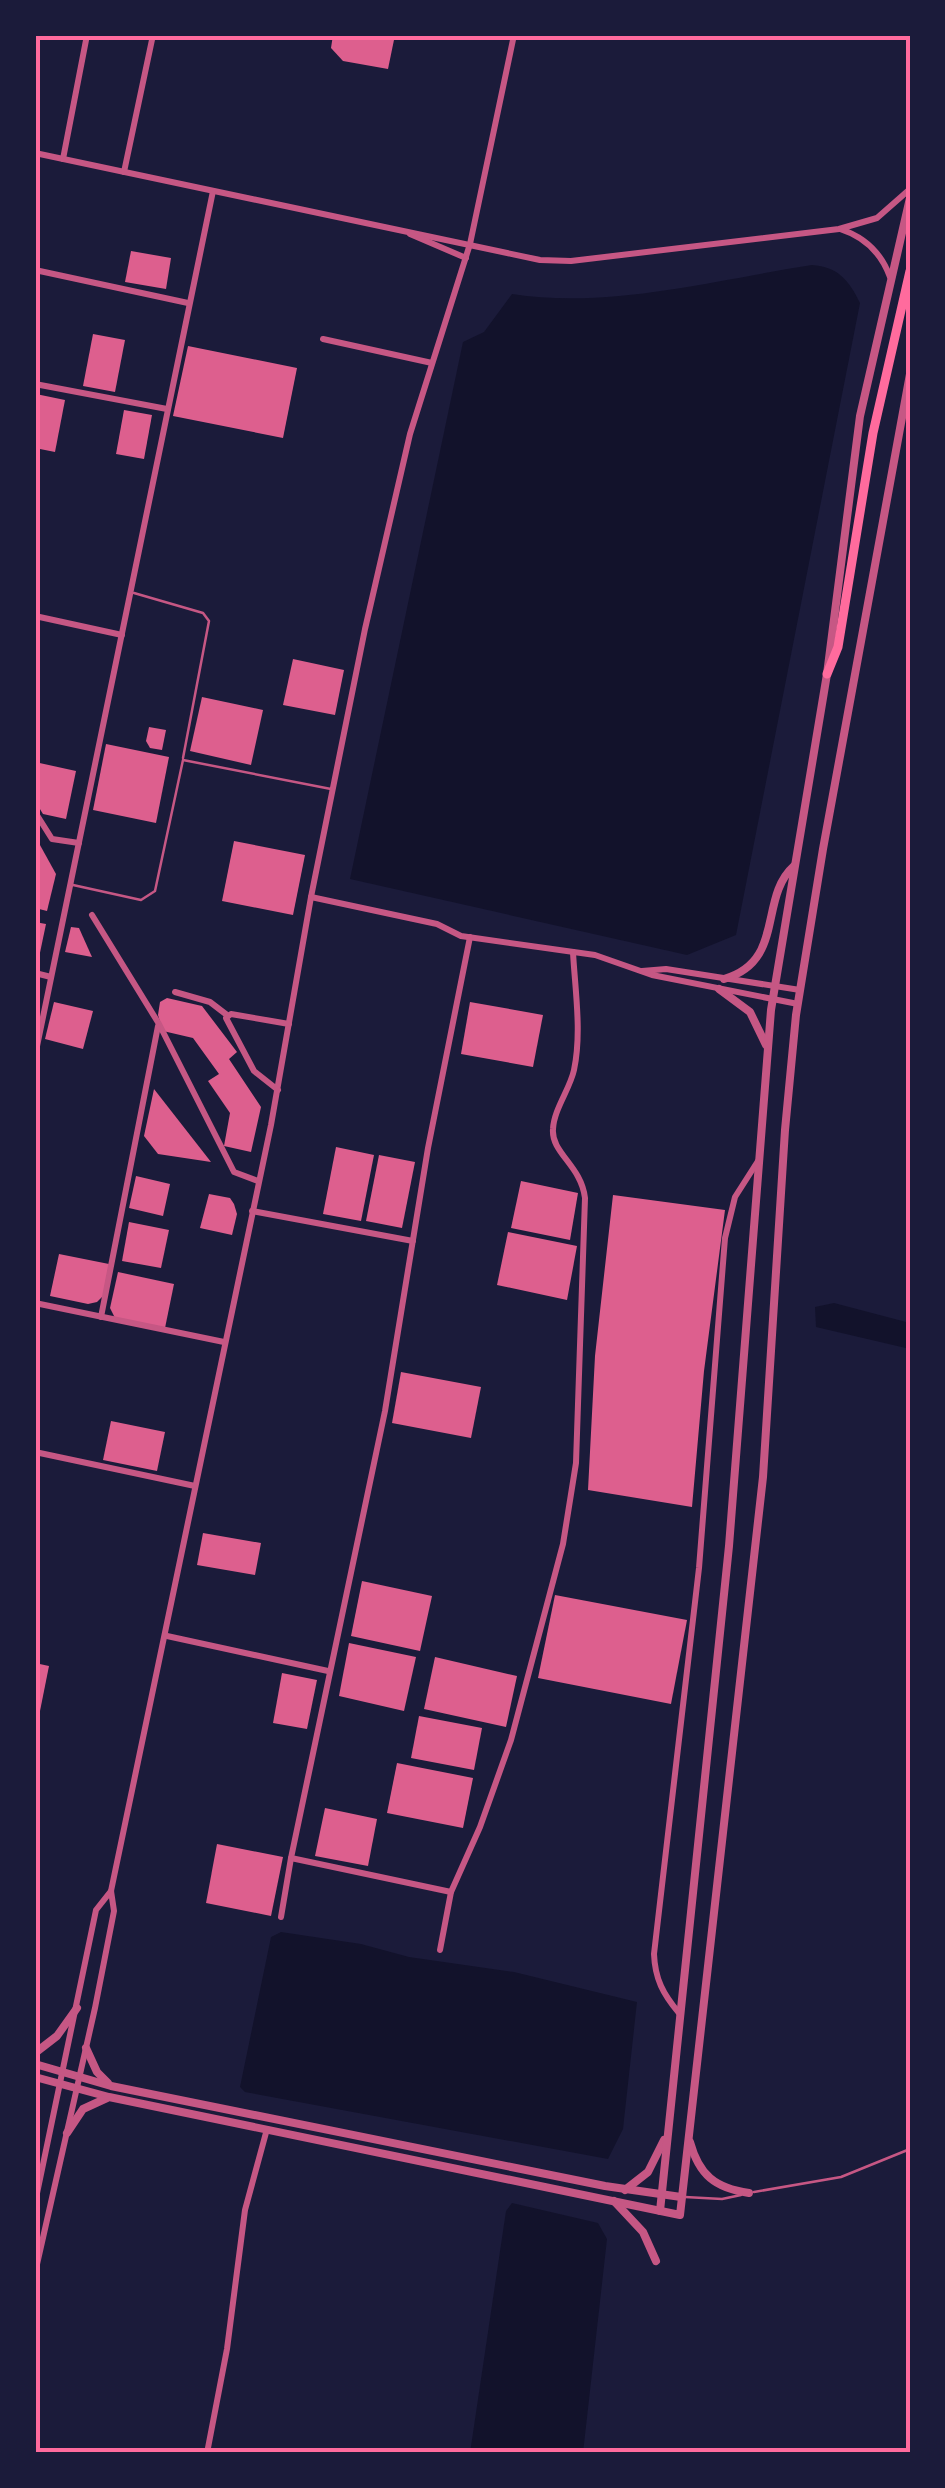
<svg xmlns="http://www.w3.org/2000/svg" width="945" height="2488" viewBox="0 0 945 2488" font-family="Manrope,sans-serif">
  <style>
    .water { fill: #12122b }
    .building { fill: #dd5f8e }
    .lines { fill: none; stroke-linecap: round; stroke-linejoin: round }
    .service { stroke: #c65784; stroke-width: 2.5 }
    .minor { stroke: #c65784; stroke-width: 6 }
    .tertiary { stroke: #c65784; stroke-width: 8 }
    .primary { stroke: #ff6b9d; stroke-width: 9 }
    .neatline { fill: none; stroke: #ff6b9d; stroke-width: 4 }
  </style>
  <rect width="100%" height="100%" fill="#1b1b3a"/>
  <g class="water">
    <path d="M812,265C838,267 849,280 860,303L736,935L687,955L350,879L463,342L484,332L512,294C611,309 714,280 812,265Z"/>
    <path d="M834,1303L910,1323V1349L816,1327L815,1307Z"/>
    <path d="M281,1932L361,1944L409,1957L514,1972L637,2002L623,2129L608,2159L245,2092L240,2087L271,1937Z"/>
    <path d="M512,2203L598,2223L607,2239L583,2453H470L506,2211Z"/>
  </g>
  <g class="building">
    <path d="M333,35H395L388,69L343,61L331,48Z"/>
    <path d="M131,251L171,258L166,289L125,282Z"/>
    <path d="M93,334L125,340L115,392L83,386Z"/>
    <path d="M188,346L297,368L283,438L173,416Z"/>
    <path d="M36,394L65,400L55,452L35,448Z"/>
    <path d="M124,410L152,415L144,459L116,454Z"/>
    <path d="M293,659L344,670L335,715L283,705Z"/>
    <path d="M202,697L263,710L251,765L190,751Z"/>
    <path d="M149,727L166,730L162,750L150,748L146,741Z"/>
    <path d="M106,744L169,757L156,823L93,810Z"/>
    <path d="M35,762L76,771L66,819L43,814L35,801Z"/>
    <path d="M35,836L56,874L47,911L35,908Z"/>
    <path d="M234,841L305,855L293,915L222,901Z"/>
    <path d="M35,922L46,924L37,967H35Z"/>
    <path d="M71,927L79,928L92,957L65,952Z"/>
    <path d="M167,998L202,1006L237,1052L229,1059L261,1107L251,1152L224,1146L230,1113L208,1081L219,1074L193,1038L163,1031L158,1015L160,1002Z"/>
    <path d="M54,1002L93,1011L83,1049L45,1039Z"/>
    <path d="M470,1002L543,1015L533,1067L461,1054Z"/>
    <path d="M154,1089L211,1162L158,1154L144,1136Z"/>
    <path d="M336,1147L374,1155L361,1221L323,1214Z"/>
    <path d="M379,1155L415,1162L402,1228L366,1221Z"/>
    <path d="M136,1176L170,1184L163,1216L129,1208Z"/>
    <path d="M521,1181L578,1193L570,1240L511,1228Z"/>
    <path d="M209,1194L230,1198L234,1204L237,1214L232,1235L200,1228Z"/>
    <path d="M613,1195L725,1210L704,1371L692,1507L588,1490L595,1356Z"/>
    <path d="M129,1222L169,1230L161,1268L122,1261Z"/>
    <path d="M508,1232L577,1246L567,1300L497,1285Z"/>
    <path d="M59,1254L109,1264L103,1296L97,1302L88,1304L50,1296Z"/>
    <path d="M118,1272L174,1284L165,1328L115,1318L110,1308Z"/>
    <path d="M401,1372L481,1387L471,1438L392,1423Z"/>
    <path d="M111,1421L165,1432L157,1471L103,1460Z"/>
    <path d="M203,1533L261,1543L255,1575L197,1565Z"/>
    <path d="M362,1581L432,1596L420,1651L351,1636Z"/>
    <path d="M555,1595L687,1620L671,1704L538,1678Z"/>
    <path d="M349,1643L416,1657L404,1711L339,1696Z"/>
    <path d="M435,1657L517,1676L506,1727L424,1709Z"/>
    <path d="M35,1663L49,1666L37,1726H35Z"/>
    <path d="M282,1673L317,1680L307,1729L273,1723Z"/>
    <path d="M419,1716L482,1728L474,1770L411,1758Z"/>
    <path d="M397,1763L473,1778L463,1828L387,1813Z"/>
    <path d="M325,1808L377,1819L368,1866L315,1856Z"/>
    <path d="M217,1844L283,1857L271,1916L206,1903Z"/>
  </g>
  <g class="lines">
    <g class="service">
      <path d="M134,593L203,613L209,621L183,758"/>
      <path d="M73,885L141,900L155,891L183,760L331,789"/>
      <path d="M754,2192L841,2177L910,2149"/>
      <path d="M685,2197L722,2199L741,2195"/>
    </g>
    <g class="minor">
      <path d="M35,153L540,260L571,261L839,229L877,218L910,189"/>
      <path d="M63,159L87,35"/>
      <path d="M124,172L153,35"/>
      <path d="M840,229C865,237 881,252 890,277"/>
      <path d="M410,234L466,258"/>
      <path d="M35,270L188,303"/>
      <path d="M323,339L432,363"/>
      <path d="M35,384L167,409"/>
      <path d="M35,616L122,635"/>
      <path d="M35,812L52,839L79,843"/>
      <path d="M311,897L437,924L461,936L595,955L652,975L798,1004"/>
      <path d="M92,915L159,1024L234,1172L258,1181"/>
      <path d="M642,971L666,969L800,990"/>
      <path d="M35,973L51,977"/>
      <path d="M175,992L210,1002L227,1015"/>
      <path d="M35,1056L213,191"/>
      <path d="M278,1090L254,1071L226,1018L231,1014L289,1024"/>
      <path d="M252,1211L413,1241"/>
      <path d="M35,1303L224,1342"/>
      <path d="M101,1317L158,1026"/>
      <path d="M35,1452L195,1486"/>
      <path d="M167,1636L328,1671"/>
      <path d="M451,1892L291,1858L385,1411L428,1148L470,937"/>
      <path d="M281,1917L291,1858"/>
      <path d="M440,1950L451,1892L480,1827L511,1740L563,1544L576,1463L585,1198C581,1165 551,1153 553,1129C554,1109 570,1089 574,1070C582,1032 575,990 573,952"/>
      <path d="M679,2013C663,1994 655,1979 654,1954L699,1568L725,1238L735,1197L758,1161"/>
      <path d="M35,2203L96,1910L111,1891"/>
      <path d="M35,2273L95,2008L114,1911L111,1891L271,1125L311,897L365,629L410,434L470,244L514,35"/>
      <path d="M207,2453L227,2349L245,2210L267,2129"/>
    </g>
    <g class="tertiary">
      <path d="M724,979C786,961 758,898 794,866"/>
      <path d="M719,989L750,1012L766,1045"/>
      <path d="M86,2048L97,2072L108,2083"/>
      <path d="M35,2053L57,2036L77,2008"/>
      <path d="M35,2064L111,2086L605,2186L681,2197"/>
      <path d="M35,2077L109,2097L680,2215L763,1477L785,1130L796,1015L823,849L910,374"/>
      <path d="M67,2133L83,2109L107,2098"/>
      <path d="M690,2142C699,2175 715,2188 749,2193"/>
      <path d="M625,2190L648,2172L664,2140"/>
      <path d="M614,2201L643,2232L656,2261"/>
      <path d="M660,2211L729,1546L771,1010L827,674L860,416L910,198"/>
    </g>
    <path class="primary" d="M827,674L838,647L873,433L910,271"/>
  </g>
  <rect width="945" height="2488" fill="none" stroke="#1b1b3a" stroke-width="75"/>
  <rect x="38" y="38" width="870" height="2412" class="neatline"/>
</svg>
